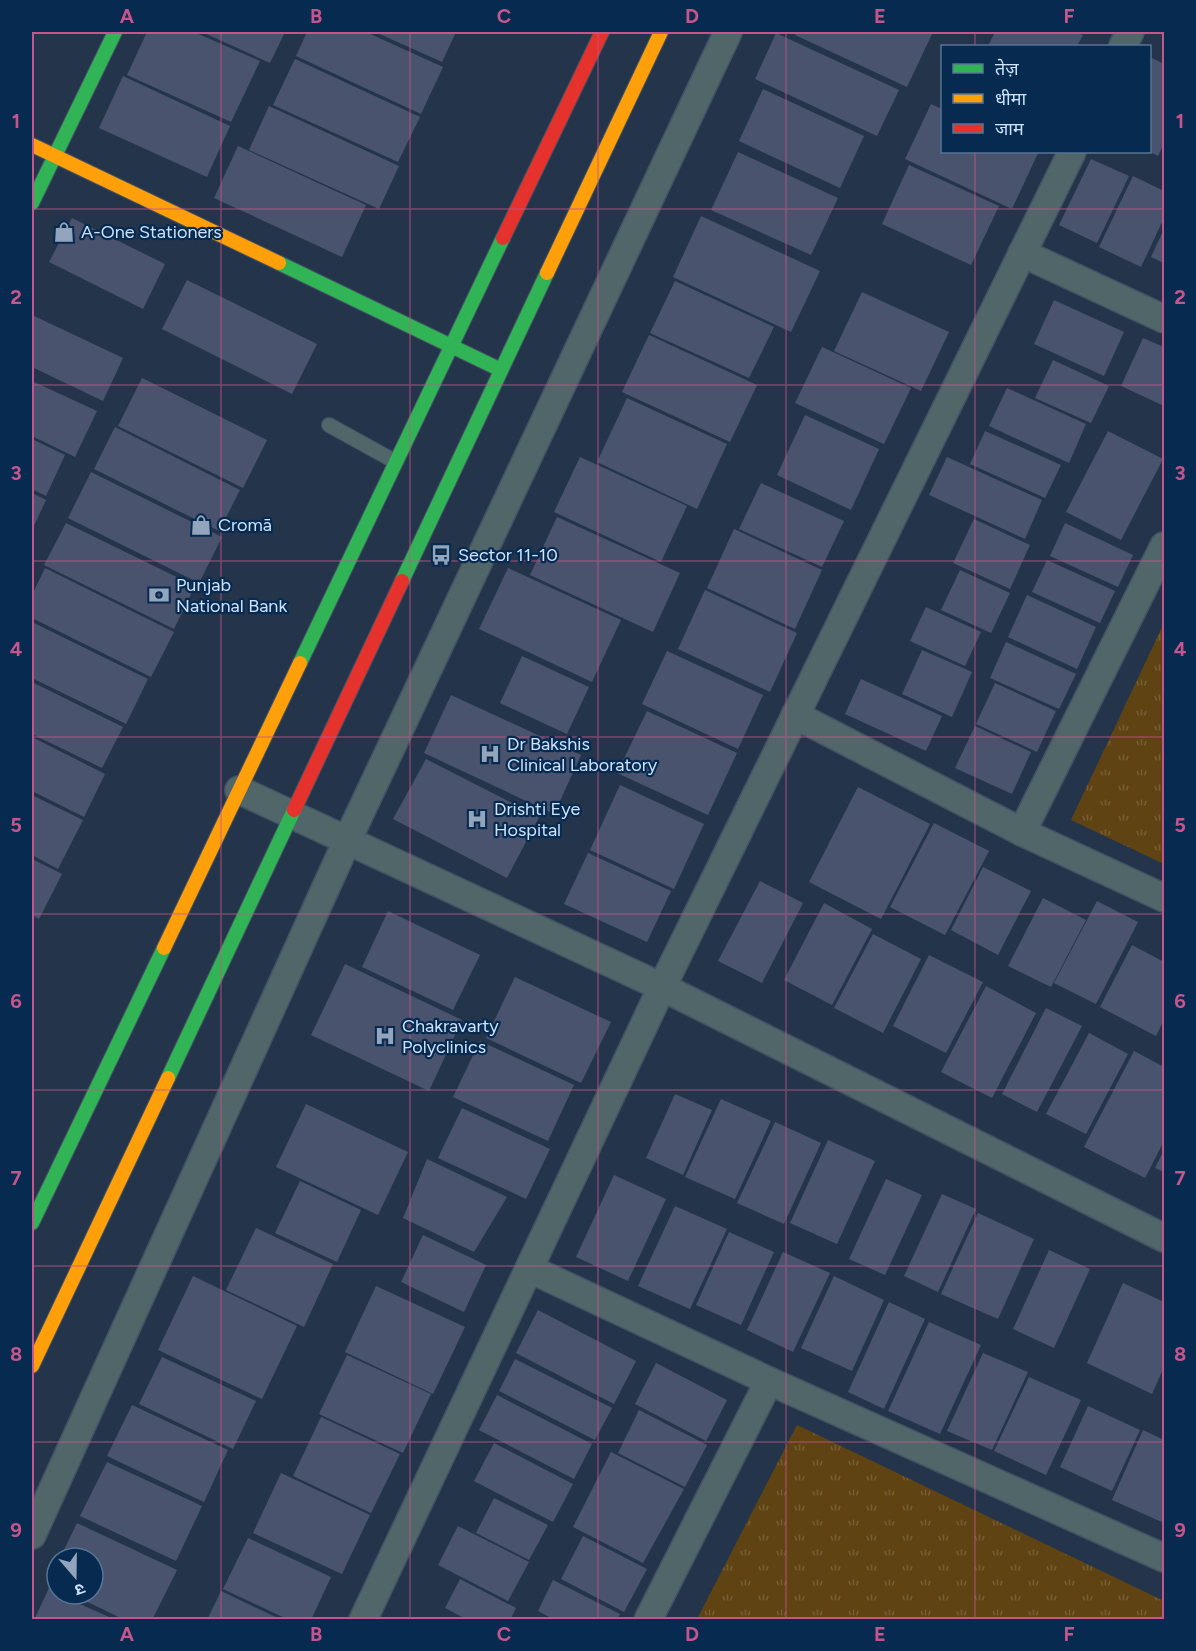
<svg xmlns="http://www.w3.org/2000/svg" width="1196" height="1651" viewBox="0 0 1196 1651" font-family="Figtree,'Noto Sans Devanagari',sans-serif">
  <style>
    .park { fill: url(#park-tufts) }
    .building { fill: #49536e }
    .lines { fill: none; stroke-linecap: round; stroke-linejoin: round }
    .lane-casing { stroke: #435264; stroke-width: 16 }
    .street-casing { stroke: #435264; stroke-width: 30 }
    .fast-casing { stroke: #435264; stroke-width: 16 }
    .slow-casing { stroke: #435264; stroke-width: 16 }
    .jam-casing { stroke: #435264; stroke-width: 16 }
    .lane { stroke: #506669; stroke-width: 14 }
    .street { stroke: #506669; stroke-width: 27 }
    .fast { stroke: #30b455; stroke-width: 14 }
    .slow { stroke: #ff9f0a; stroke-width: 14 }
    .jam { stroke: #e5322d; stroke-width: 14 }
    .grid { fill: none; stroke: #c6558b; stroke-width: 1.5; stroke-opacity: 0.55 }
    .labels { text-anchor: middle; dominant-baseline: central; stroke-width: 4.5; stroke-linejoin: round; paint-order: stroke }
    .poi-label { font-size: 18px; fill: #cee2fb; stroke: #072a51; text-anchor: start }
    .neatline { fill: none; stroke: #c6558b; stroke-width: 2 }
    .grid-label { font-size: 20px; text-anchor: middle; font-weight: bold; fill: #c6558b }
  </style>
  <defs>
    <pattern id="park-tufts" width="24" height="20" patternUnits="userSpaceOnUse" patternTransform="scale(1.5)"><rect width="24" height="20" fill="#5f4313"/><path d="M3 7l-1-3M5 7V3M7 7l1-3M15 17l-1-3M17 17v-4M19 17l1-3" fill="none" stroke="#755e36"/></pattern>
  </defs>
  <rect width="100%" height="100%" fill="#24354b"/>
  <g class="park">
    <path d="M1164,623V864L1071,820Z"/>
    <path d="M797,1425L1164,1601V1619H697Z"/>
  </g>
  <g class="building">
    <path d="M147,32H194L260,61L231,122L127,75Z"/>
    <path d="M202,32H285L270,63Z"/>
    <path d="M307,32H366L443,67L421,114L296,56Z"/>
    <path d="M375,32H456L442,62Z"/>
    <path d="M797,32H933L907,87L795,35Z"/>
    <path d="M995,32H1075L1083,35L1077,46H988Z"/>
    <path d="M776,33L899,90L877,136L755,79Z"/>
    <path d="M1150,57L1164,64V143L1158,156L1150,152Z"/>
    <path d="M295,59L420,117L398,162L273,105Z"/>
    <path d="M123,76L230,126L207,177L99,128Z"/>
    <path d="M763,89L864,136L840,188L739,141Z"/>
    <path d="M931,104L942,109V152L1038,153L1012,209L905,159Z"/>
    <path d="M269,106L399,166L379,209L249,150Z"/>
    <path d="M238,146L366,205L342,257L214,198Z"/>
    <path d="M738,152L838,198L811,255L711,210Z"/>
    <path d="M1091,159L1129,176L1097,243L1059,225Z"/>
    <path d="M909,165L999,206L971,265L882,224Z"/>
    <path d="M1133,176L1164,191V218L1141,267L1099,247Z"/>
    <path d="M701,216L820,271L791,332L673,277Z"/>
    <path d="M72,218L165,264L143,309L49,262Z"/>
    <path d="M1164,229V263L1151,257Z"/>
    <path d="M187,280L317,344L292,394L162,329Z"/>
    <path d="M675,281L774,327L749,378L650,333Z"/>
    <path d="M862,292L949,332L921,391L834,351Z"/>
    <path d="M1054,300L1124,332L1104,376L1034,344Z"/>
    <path d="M32,315L123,358L103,401L32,367Z"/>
    <path d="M649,335L757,385L730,442L622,392Z"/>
    <path d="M1143,338L1164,347V406L1121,386Z"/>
    <path d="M822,347L911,388L884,444L795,403Z"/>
    <path d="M1053,360L1109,386L1091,423L1035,398Z"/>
    <path d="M142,378L267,440L243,488L118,426Z"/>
    <path d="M32,381L97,411L75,457L32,436Z"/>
    <path d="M1007,388L1086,424L1069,463L989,426Z"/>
    <path d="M627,398L727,444L697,509L597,462Z"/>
    <path d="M805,415L879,449L851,510L777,475Z"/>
    <path d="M115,427L240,490L219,531L94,469Z"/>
    <path d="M985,431L1061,465L1045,498L970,464Z"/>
    <path d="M1108,431L1163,459L1121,540L1066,512Z"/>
    <path d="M32,439L65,455L46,496L32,489Z"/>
    <path d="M580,457L687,506L661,562L554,512Z"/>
    <path d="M947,457L1042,500L1025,539L929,495Z"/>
    <path d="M91,472L222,537L199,583L68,518Z"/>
    <path d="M761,483L844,521L822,567L739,529Z"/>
    <path d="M32,493L46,500L32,530Z"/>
    <path d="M557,517L680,573L653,632L530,575Z"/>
    <path d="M974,519L1030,545L1010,589L953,563Z"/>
    <path d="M66,523L195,586L174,629L44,565Z"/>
    <path d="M1065,523L1133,555L1118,587L1050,556Z"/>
    <path d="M734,529L822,570L795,629L707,588Z"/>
    <path d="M1047,560L1115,591L1100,623L1032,592Z"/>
    <path d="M45,568L174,632L151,677L32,618V595Z"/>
    <path d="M508,568L621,620L592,682L479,629Z"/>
    <path d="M960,570L1010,593L991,633L941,610Z"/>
    <path d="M705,590L797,633L770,692L678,649Z"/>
    <path d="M1027,595L1096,627L1077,669L1008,637Z"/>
    <path d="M926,607L981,632L965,666L910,641Z"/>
    <path d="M32,622L148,679L126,724L32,678Z"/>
    <path d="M1006,642L1076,674L1059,709L990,678Z"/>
    <path d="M922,650L972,672L952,717L902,694Z"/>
    <path d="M667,651L763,695L738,749L642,704Z"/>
    <path d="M522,656L589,687L567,734L500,703Z"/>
    <path d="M861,679L942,716L926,751L845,714Z"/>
    <path d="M32,682L123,727L102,768L32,734Z"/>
    <path d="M995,683L1056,711L1037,752L976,724Z"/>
    <path d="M451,695L581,755L554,814L424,753Z"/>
    <path d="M647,711L737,753L708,815L617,773Z"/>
    <path d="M975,726L1031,752L1012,794L955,768Z"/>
    <path d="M32,737L105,774L84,817L32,791Z"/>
    <path d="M426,759L539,817L507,878L393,819Z"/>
    <path d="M620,785L704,824L674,889L590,850Z"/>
    <path d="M858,787L930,824L881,919L809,882Z"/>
    <path d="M32,795L83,820L58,869L32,855Z"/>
    <path d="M934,823L989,851L945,935L890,907Z"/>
    <path d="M588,853L671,891L647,942L564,904Z"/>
    <path d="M32,859L62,874L39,919L32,915Z"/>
    <path d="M983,867L1031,891L998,955L951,930Z"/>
    <path d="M760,881L803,903L762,983L718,961Z"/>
    <path d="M1043,898L1086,920L1051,987L1008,966Z"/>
    <path d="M1097,901L1138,922L1096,1004L1054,983Z"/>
    <path d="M824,903L872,929L832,1005L784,980Z"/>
    <path d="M388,911L480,955L453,1010L362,967Z"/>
    <path d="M873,934L921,959L883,1033L834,1008Z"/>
    <path d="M1132,945L1164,962V1020L1156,1036L1100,1007Z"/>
    <path d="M929,955L983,982L946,1053L893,1026Z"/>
    <path d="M345,964L462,1020L429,1091L311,1035Z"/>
    <path d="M515,977L611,1022L581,1083L486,1038Z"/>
    <path d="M986,986L1036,1013L992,1098L941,1072Z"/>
    <path d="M1046,1008L1082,1026L1037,1112L1002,1094Z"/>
    <path d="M1089,1033L1128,1054L1086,1134L1046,1114Z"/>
    <path d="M480,1041L574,1085L548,1141L453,1097Z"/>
    <path d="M1134,1051L1164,1067V1141L1145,1178L1084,1147Z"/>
    <path d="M675,1094L712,1110L683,1175L646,1158Z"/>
    <path d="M721,1099L771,1121L735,1199L685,1177Z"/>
    <path d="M306,1104L408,1152L378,1215L276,1167Z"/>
    <path d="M462,1108L550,1149L526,1199L438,1158Z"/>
    <path d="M775,1122L821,1143L784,1224L737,1203Z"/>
    <path d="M828,1140L875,1161L837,1244L790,1223Z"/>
    <path d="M1164,1150V1172L1155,1168Z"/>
    <path d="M427,1159L507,1197L474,1252L403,1218Z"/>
    <path d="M614,1175L666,1199L628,1281L576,1257Z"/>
    <path d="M886,1179L922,1195L885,1275L849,1259Z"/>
    <path d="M300,1181L361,1210L337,1262L275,1233Z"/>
    <path d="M942,1194L976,1209L938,1292L904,1276Z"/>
    <path d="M675,1206L727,1229L690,1309L638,1286Z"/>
    <path d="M978,1213L1034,1239L998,1319L941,1294Z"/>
    <path d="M256,1228L333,1264L304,1327L226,1290Z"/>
    <path d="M729,1232L774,1252L741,1325L696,1305Z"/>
    <path d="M423,1235L486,1265L464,1312L401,1282Z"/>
    <path d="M1049,1250L1090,1269L1054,1348L1013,1329Z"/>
    <path d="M783,1252L830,1273L793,1352L747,1330Z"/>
    <path d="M193,1276L297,1326L262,1399L158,1350Z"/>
    <path d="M834,1276L884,1300L852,1371L801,1348Z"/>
    <path d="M1123,1283L1164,1302V1367L1152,1394L1087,1363Z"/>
    <path d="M376,1286L465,1327L433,1394L345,1352Z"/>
    <path d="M889,1302L925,1319L884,1409L848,1392Z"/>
    <path d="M538,1310L636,1361L614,1404L516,1353Z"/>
    <path d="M929,1322L981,1345L940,1434L888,1411Z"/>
    <path d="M983,1353L1028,1372L992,1450L947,1431Z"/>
    <path d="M347,1355L431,1394L403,1453L319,1414Z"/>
    <path d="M162,1357L256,1401L233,1449L139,1404Z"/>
    <path d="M515,1359L612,1408L595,1440L499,1391Z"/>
    <path d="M656,1363L727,1400L706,1441L635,1404Z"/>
    <path d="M1029,1377L1081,1400L1046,1475L994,1451Z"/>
    <path d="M497,1395L592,1444L574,1479L479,1430Z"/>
    <path d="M132,1405L228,1450L204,1502L107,1456Z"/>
    <path d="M1088,1406L1140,1430L1112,1491L1060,1467Z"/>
    <path d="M639,1410L707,1445L685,1487L618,1453Z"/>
    <path d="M321,1417L400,1454L371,1513L293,1476Z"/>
    <path d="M1143,1430L1164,1440V1523L1112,1500Z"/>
    <path d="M494,1443L573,1484L553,1522L474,1481Z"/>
    <path d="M611,1452L684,1489L643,1563L573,1527Z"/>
    <path d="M107,1462L202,1506L176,1561L80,1516Z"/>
    <path d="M281,1473L370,1515L342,1574L253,1533Z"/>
    <path d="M494,1498L548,1525L529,1560L476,1533Z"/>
    <path d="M77,1523L177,1570L152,1620H125L71,1594H93V1558H60Z"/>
    <path d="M458,1526L529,1562L508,1601L438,1565Z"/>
    <path d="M583,1536L647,1569L624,1612L561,1579Z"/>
    <path d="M248,1538L331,1577L311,1620H289L223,1589Z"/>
    <path d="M57,1565V1587L48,1583Z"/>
    <path d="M460,1579L516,1608L510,1620H468L445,1608Z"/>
    <path d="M553,1580L620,1614L617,1620H555L538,1611Z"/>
    <path d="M49,1588L57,1594L116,1620H34Z"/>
    <path d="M221,1591L282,1620H207Z"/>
  </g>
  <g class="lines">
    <g class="lane-casing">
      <path id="lane" d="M329,425L396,462"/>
    </g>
    <g class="street-casing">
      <g id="street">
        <path d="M1123,46L1130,32"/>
        <path d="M1022,253L1164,319"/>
        <path d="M795,715L1022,832L1164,898"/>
        <path d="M239,790L662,987L1164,1238"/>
        <path d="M1022,832L1164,546"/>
        <path d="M530,1269L769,1381L1164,1558"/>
        <path d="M32,1535L347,841L728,32"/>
        <path d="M363,1620L662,987L1072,152"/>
        <path d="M648,1620L769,1381"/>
      </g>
    </g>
    <g class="fast-casing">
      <g id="fast">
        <path d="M32,203L115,32"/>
        <path d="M279,263L501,370"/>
        <path d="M402,581L547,273"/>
        <path d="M300,663L503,238"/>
        <path d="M168,1078L294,810"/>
        <path d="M32,1223L164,948"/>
      </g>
    </g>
    <g class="slow-casing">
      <g id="slow">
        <path d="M32,145L279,263"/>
        <path d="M547,273L661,32"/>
        <path d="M164,948L300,663"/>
        <path d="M32,1366L168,1078"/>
      </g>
    </g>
    <g class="jam-casing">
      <g id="jam">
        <path d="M503,238L602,32"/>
        <path d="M294,810L402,581"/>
      </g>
    </g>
    <use href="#lane" class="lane"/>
    <use href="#street" class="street"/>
    <use href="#fast" class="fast"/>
    <use href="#slow" class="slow"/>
    <use href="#jam" class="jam"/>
  </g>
  <path class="grid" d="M221,32V1620M410,32V1620M598,32V1620M786,32V1620M975,32V46M975,152V1620M32,209H1164M32,385H1164M32,561H1164M32,737H1164M32,914H1164M32,1090H1164M32,1266H1164M32,1442H1164"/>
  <defs>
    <g id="shop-bare" transform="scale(1.62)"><path d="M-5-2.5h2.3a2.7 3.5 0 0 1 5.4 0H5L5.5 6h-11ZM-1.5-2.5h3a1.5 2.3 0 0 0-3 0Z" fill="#92a5bd" stroke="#072a51" stroke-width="2.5" paint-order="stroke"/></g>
    <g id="bus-bare" transform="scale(1.62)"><path d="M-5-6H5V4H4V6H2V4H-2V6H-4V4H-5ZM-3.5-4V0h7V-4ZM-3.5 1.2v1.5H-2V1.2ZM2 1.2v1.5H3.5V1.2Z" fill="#92a5bd" stroke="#072a51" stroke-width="2.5" paint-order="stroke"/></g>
    <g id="bank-bare" transform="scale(1.62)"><path d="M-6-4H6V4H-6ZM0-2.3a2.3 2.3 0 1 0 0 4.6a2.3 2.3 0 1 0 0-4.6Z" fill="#92a5bd" stroke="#072a51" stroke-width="2.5" paint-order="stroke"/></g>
    <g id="hospital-bare" transform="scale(1.62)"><path d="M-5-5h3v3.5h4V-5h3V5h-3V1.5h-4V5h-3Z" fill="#92a5bd" stroke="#072a51" stroke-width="2.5" paint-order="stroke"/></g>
  </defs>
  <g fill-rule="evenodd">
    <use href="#shop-bare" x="64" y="232"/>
    <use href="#shop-bare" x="201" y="525"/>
    <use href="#bus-bare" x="441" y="555"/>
    <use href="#bank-bare" x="159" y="595"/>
    <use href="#hospital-bare" x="490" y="754"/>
    <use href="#hospital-bare" x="477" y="819"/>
    <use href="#hospital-bare" x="385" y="1036"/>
  </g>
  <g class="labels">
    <g class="poi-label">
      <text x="81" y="232">A-One Stationers</text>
      <text x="218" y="525">Cromā</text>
      <text x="458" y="555">Sector 11-10</text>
      <text x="176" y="585">Punjab<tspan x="176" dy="21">National Bank</tspan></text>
      <text x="507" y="744">Dr Bakshis<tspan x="507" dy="21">Clinical Laboratory</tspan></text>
      <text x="494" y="809">Drishti Eye<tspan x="494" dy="21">Hospital</tspan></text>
      <text x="402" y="1026">Chakravarty<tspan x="402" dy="21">Polyclinics</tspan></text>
    </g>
  </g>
  <rect width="1196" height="1651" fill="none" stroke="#072a51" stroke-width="66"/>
  <rect x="941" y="45" width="210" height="108" fill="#072a51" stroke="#577495" stroke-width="1.5"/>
  <rect x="953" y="64" width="30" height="9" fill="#30b455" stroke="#577495" stroke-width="1.5"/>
  <text x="995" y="75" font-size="18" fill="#cee2fb">तेज़</text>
  <rect x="953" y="94" width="30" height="9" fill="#ff9f0a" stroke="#577495" stroke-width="1.5"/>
  <text x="995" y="105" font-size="18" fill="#cee2fb">धीमा</text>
  <rect x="953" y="124" width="30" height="9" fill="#e5322d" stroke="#577495" stroke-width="1.5"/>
  <text x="995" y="135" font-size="18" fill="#cee2fb">जाम</text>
  <g transform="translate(75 1576) rotate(160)"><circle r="28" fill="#072a51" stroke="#577495" stroke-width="1.5"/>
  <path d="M0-4.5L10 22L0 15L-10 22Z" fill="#92a5bd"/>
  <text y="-9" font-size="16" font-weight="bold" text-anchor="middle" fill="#cee2fb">उ</text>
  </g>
  <rect x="33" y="33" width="1130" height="1585" class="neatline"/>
  <g class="grid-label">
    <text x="127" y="23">A</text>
    <text x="316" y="23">B</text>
    <text x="504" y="23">C</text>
    <text x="692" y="23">D</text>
    <text x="880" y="23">E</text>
    <text x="1069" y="23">F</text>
    <text x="16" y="128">1</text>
    <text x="1180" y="128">1</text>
    <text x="16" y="304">2</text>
    <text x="1180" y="304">2</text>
    <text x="16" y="480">3</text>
    <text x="1180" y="480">3</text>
    <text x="16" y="656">4</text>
    <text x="1180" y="656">4</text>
    <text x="16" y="832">5</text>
    <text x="1180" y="832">5</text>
    <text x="16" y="1008">6</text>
    <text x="1180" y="1008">6</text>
    <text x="16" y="1185">7</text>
    <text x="1180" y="1185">7</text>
    <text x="16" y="1361">8</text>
    <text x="1180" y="1361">8</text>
    <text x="16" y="1537">9</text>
    <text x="1180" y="1537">9</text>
    <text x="127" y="1641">A</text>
    <text x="316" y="1641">B</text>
    <text x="504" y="1641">C</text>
    <text x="692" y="1641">D</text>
    <text x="880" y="1641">E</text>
    <text x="1069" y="1641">F</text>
  </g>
</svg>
